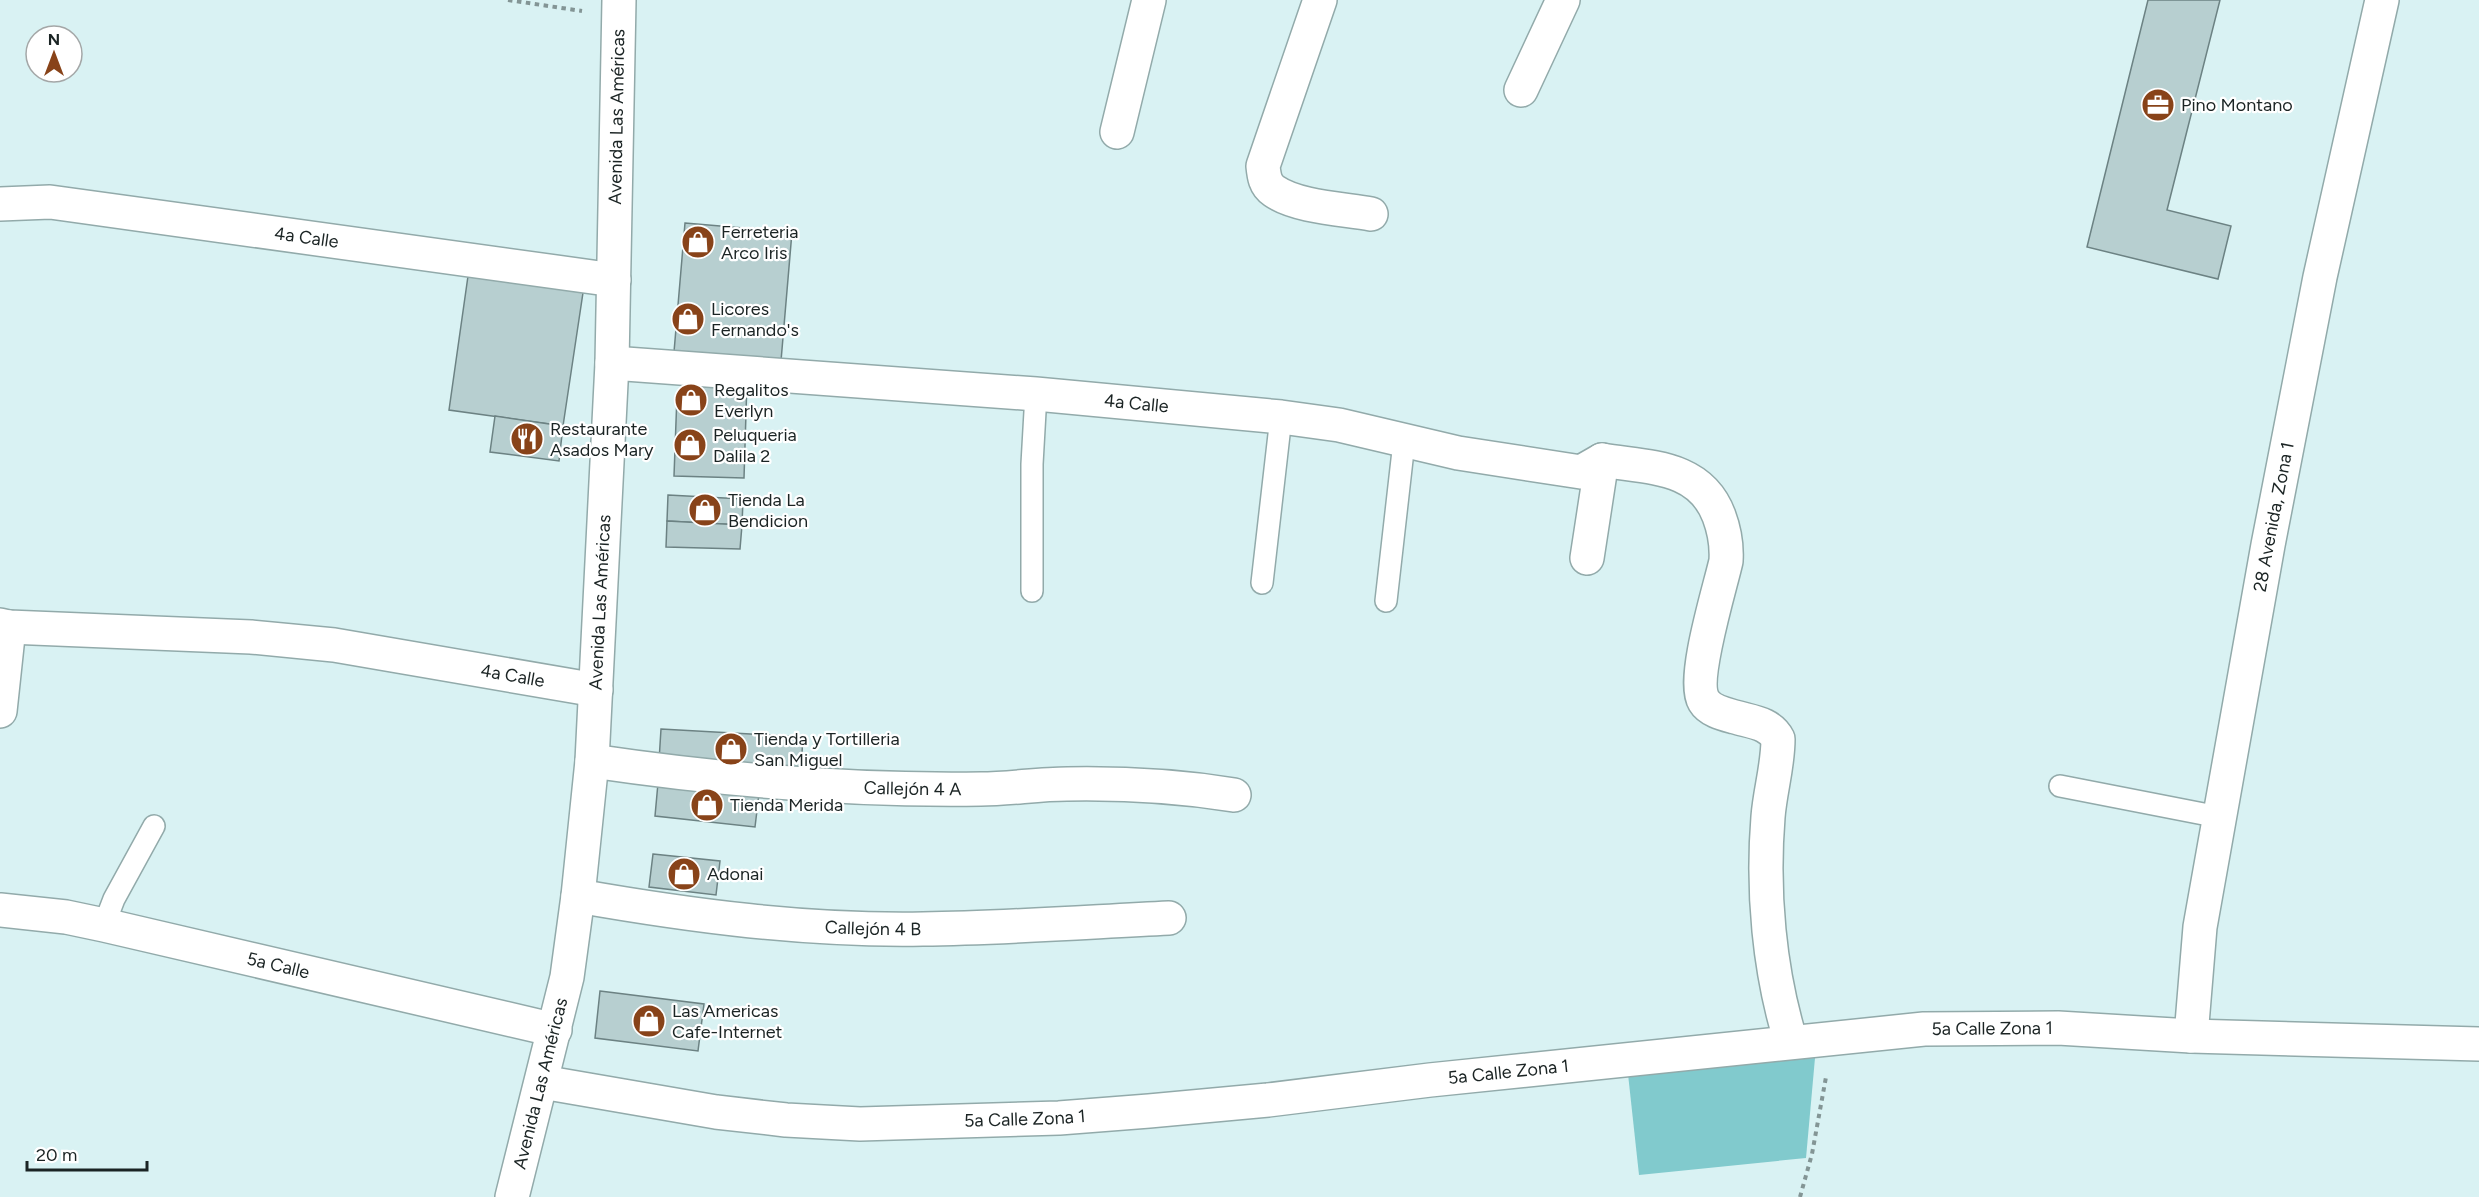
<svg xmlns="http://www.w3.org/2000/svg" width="2479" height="1197" viewBox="0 0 2479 1197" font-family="Figtree,sans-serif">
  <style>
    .green { fill: #81cacd }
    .building { fill: #b7cfd0; stroke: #6c8283; stroke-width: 1.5 }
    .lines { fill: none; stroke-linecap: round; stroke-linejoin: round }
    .service-casing { stroke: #92aaaa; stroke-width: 24 }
    .minor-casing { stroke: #92aaaa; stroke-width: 36 }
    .tertiary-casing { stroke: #92aaaa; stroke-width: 36 }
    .path { stroke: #839595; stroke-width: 4; stroke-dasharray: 4.5 4.5; stroke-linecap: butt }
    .service { stroke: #fff; stroke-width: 21 }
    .minor { stroke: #fff; stroke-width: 33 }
    .tertiary { stroke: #fff; stroke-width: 33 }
    .labels { text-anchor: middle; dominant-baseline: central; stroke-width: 4.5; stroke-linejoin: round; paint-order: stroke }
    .poi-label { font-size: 18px; fill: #1b2424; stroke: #fff; text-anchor: start }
    .street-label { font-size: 18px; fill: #1b2424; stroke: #fff }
  </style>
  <rect width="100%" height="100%" fill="#d9f2f3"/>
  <path class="green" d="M1815,1058L1806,1158L1639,1175L1628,1074Z"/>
  <g class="building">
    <path d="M2148,0H2220L2167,210L2231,226L2218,279L2087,247Z"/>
    <path d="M685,223L792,232L781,361L674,352Z"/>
    <path d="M469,269L584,286L563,426L449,410Z"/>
    <path d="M699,380L747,381L744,478L674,476L677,395Z"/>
    <path d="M495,416L563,426L559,461L490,452Z"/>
    <path d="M668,495L743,499L742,525L667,521Z"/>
    <path d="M667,521L742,525L740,549L666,547Z"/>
    <path d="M661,729L803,737L801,769L659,761Z"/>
    <path d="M658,783L759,794L755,827L655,816Z"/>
    <path d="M653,854L720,861L716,895L649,887Z"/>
    <path d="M600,991L704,1004L698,1051L595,1038Z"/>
  </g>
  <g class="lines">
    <g class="service-casing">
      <g id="service">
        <path d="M1262,583L1281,417"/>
        <path d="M1032,591V464L1036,394"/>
        <path d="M1386,601L1404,442"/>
        <path d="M2060,786L2219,817"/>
        <path d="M104,925L114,899L154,826"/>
      </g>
    </g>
    <g class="minor-casing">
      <g id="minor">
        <path d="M1320,0L1263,166C1264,176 1265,185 1274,191C1297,207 1343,209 1371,214"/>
        <path d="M1521,90L1563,0"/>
        <path d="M1117,132L1149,0"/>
        <path id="s1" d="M0,204L50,202L614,280"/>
        <path id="s2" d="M612,363L1036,394L1281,417L1339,425L1458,453L1581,472L1602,460C1649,468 1700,465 1719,516C1725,532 1727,545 1726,561C1720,588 1691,680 1704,701C1710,711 1724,714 1735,717C1752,722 1770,723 1778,739C1778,766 1770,791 1768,817C1762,891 1769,971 1791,1042"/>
        <path d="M1587,558L1602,460"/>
        <path id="s3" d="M0,625L9,627L251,637L334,645L596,690"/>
        <path d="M0,711L9,627"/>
        <path id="s4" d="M592,761C721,780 850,791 981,789C1009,789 1038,784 1067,784C1123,783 1178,786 1234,795"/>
        <path id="s5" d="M578,896C692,916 807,931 923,929C1005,928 1087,922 1169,918"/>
        <path id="s6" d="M0,910L66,917L104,925L555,1030"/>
        <path id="s7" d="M2191,1036L2200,927L2268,545L2320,277L2382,0"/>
        <path id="s8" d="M542,1082L716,1112L786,1120L860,1124L1059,1118L1149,1111L1268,1100L1430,1080L1924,1029L2058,1028L2191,1036L2479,1044"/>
      </g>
    </g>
    <g class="tertiary-casing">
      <g id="tertiary">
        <path id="s9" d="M512,1197L567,977L578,896L592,761L612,363L619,0"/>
      </g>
    </g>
    <g class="path">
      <path d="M508,0L582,11"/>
      <path d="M1800,1197L1812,1154L1826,1077"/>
    </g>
    <use href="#service" class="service"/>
    <use href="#minor" class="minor"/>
    <use href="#tertiary" class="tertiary"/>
  </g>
  <defs>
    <g id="office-disc" transform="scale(1.725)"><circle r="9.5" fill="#884319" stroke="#fff"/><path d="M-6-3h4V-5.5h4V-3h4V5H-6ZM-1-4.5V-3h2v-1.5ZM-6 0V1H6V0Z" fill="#fff"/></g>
    <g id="shop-disc" transform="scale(1.725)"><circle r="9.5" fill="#884319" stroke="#fff"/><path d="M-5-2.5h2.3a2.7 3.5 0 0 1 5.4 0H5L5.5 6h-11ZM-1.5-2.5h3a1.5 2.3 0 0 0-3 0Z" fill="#fff"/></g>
    <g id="restaurant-disc" transform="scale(1.725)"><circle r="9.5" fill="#884319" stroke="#fff"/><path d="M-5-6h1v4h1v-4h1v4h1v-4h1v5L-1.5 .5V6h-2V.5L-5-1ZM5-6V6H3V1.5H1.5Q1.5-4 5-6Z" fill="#fff"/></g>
  </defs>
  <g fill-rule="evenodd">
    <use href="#office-disc" x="2158" y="105"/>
    <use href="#shop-disc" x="698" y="242"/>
    <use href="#shop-disc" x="688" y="319"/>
    <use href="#shop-disc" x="691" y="400"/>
    <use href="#restaurant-disc" x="527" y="439"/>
    <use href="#shop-disc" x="690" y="445"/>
    <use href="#shop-disc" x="705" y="510"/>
    <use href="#shop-disc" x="731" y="749"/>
    <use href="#shop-disc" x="707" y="805"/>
    <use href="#shop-disc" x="684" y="874"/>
    <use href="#shop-disc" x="649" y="1021"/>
  </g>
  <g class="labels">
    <g class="poi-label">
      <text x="2181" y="105">Pino Montano</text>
      <text x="721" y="232">Ferreteria<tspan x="721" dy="21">Arco Iris</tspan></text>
      <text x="711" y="309">Licores<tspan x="711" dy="21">Fernando's</tspan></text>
      <text x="714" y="390">Regalitos<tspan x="714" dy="21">Everlyn</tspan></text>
      <text x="550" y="429">Restaurante<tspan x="550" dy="21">Asados Mary</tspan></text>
      <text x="713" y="435">Peluqueria<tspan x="713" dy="21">Dalila 2</tspan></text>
      <text x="728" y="500">Tienda La<tspan x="728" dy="21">Bendicion</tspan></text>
      <text x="754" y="739">Tienda y Tortilleria<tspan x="754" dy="21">San Miguel</tspan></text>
      <text x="730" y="805">Tienda Merida</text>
      <text x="707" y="874">Adonai</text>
      <text x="672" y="1011">Las Americas<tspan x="672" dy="21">Cafe-Internet</tspan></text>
    </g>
    <g class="street-label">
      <text stroke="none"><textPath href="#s9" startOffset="1089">Avenida Las Américas</textPath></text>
      <text stroke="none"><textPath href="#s1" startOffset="309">4a Calle</textPath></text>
      <text stroke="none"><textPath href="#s2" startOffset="526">4a Calle</textPath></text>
      <text stroke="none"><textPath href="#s7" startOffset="526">28 Avenida, Zona 1</textPath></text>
      <text stroke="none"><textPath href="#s9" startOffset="603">Avenida Las Américas</textPath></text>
      <text stroke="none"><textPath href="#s3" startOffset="516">4a Calle</textPath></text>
      <text stroke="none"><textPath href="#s4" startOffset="322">Callejón 4 A</textPath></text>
      <text stroke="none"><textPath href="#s5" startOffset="297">Callejón 4 B</textPath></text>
      <text stroke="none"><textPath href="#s6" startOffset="284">5a Calle</textPath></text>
      <text stroke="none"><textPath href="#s8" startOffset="1458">5a Calle Zona 1</textPath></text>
      <text stroke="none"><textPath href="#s8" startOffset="972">5a Calle Zona 1</textPath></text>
      <text stroke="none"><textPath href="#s9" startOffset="117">Avenida Las Américas</textPath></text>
      <text stroke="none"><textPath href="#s8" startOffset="486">5a Calle Zona 1</textPath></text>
    </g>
  </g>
  <g transform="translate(54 54)"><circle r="28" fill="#ffffff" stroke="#a4a7a7" stroke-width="1.5"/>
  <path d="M0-4.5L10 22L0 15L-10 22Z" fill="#884319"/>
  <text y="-9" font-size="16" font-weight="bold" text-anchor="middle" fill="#1b2424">N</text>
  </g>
  <path d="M27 1161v9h120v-9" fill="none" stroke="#1b2424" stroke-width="3"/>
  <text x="36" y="1161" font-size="18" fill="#1b2424" stroke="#ffffff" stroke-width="4.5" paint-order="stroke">20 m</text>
</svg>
